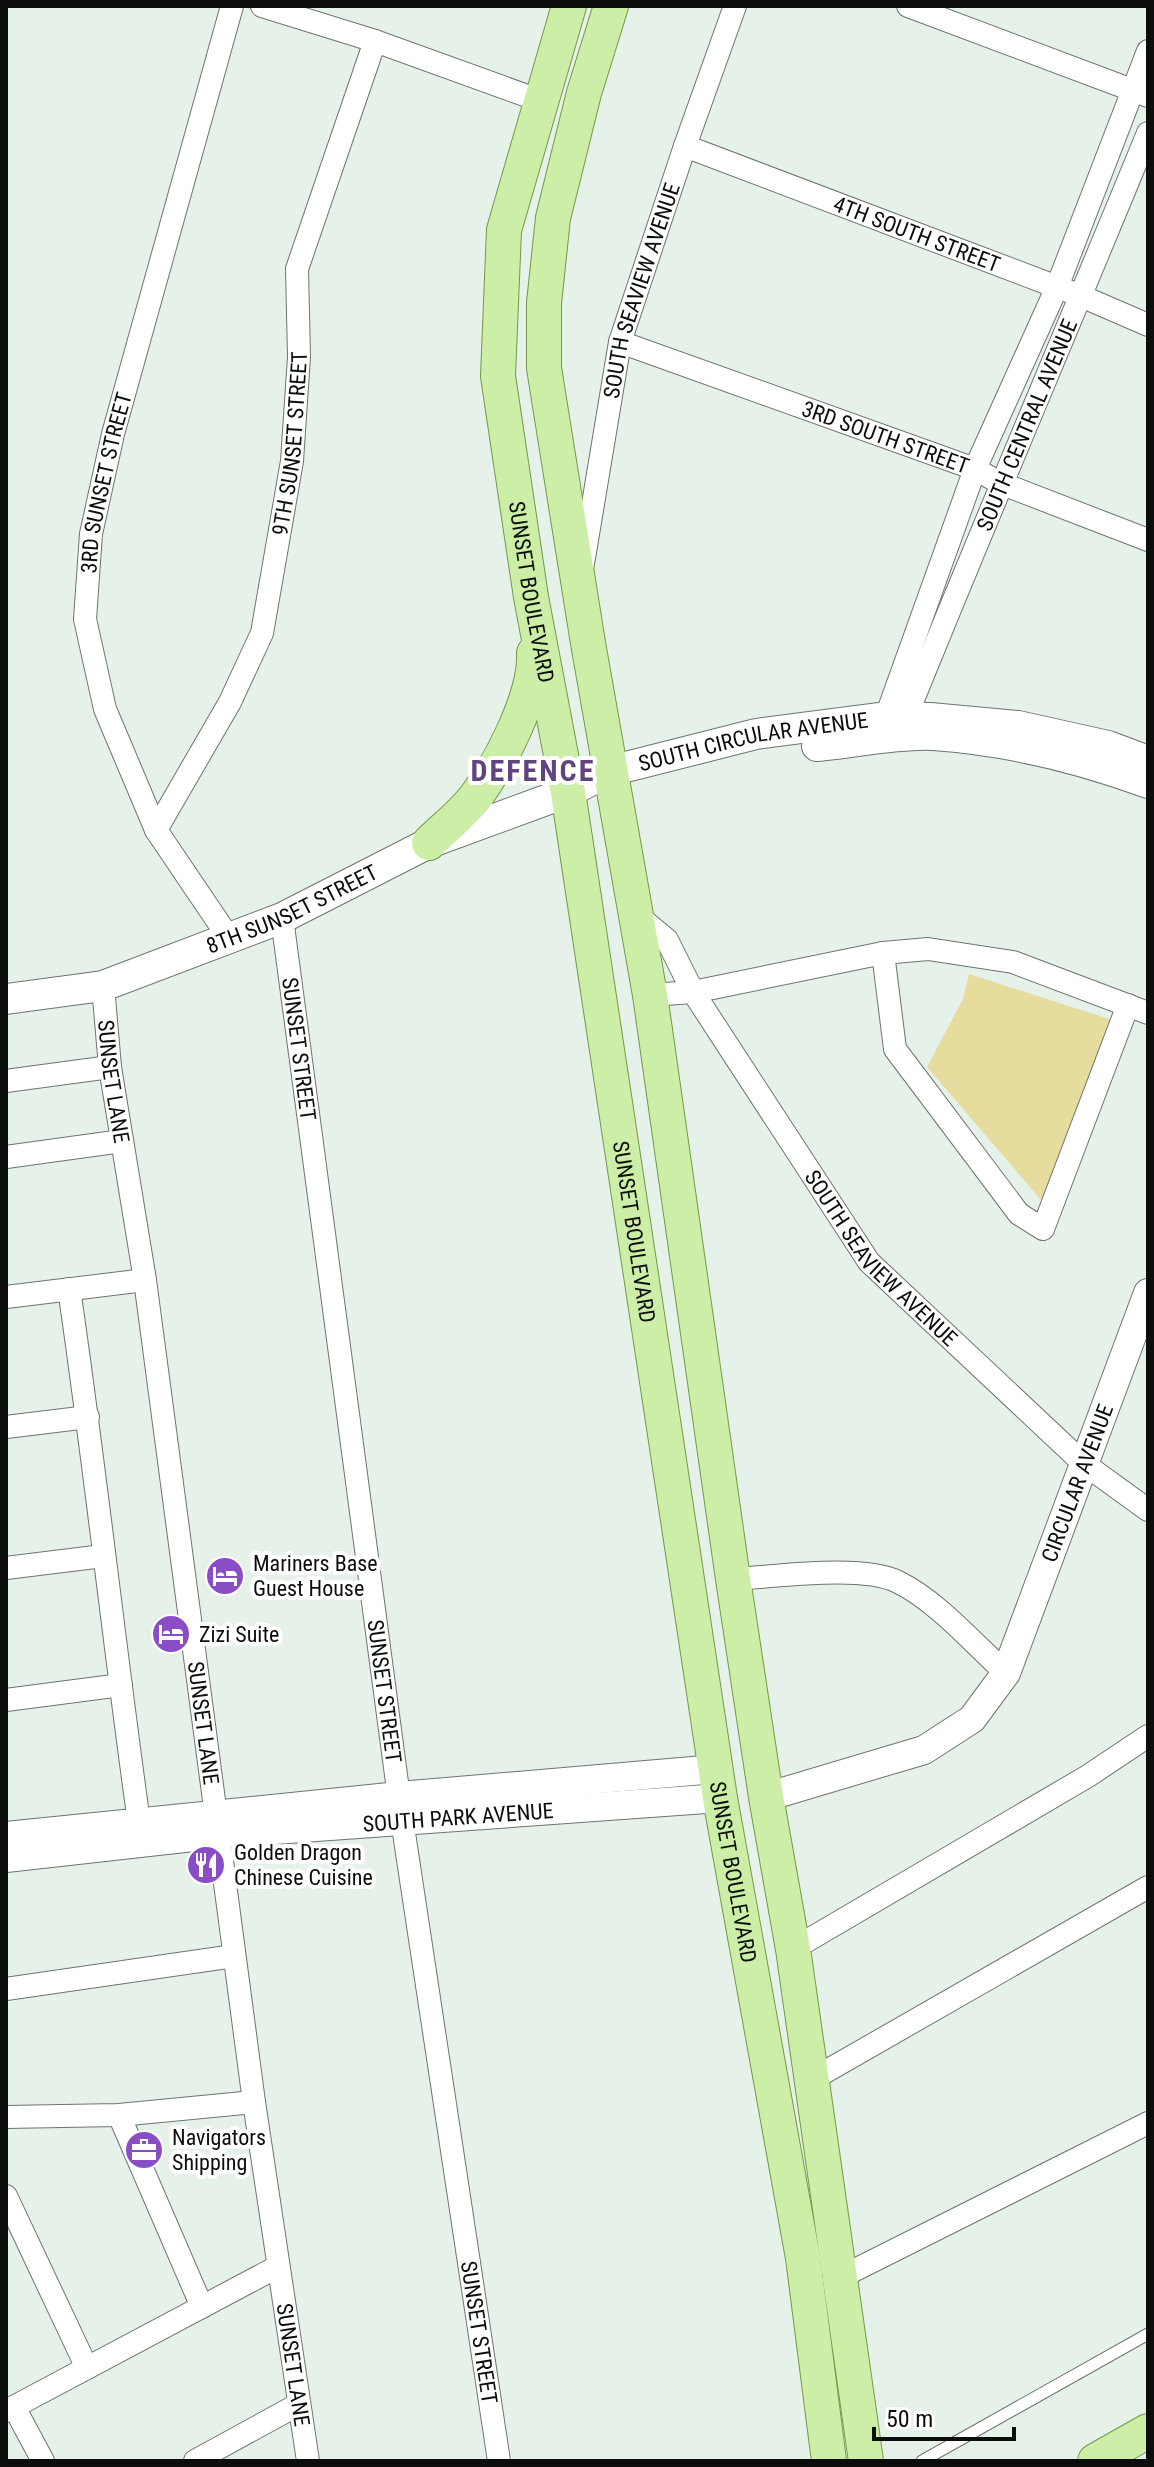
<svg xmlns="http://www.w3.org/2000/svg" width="1154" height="2467" viewBox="0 0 1154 2467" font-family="'Roboto Condensed',sans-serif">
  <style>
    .green { fill: #e6dc9d }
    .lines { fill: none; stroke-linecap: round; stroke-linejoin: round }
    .service-casing { stroke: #6c756f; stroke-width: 13 }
    .minor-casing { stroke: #6c756f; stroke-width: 24 }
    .tertiary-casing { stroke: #6c756f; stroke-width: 30 }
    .secondary-casing { stroke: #6c756f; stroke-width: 32 }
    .primary-casing { stroke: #749849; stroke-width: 36 }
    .service { stroke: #fff; stroke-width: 11 }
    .minor { stroke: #fff; stroke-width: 22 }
    .tertiary { stroke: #fff; stroke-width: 28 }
    .secondary { stroke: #fff; stroke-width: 30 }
    .primary { stroke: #cdeea6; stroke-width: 34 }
    .labels { text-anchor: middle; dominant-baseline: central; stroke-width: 8; stroke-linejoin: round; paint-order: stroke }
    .street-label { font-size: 22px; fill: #0b0e0c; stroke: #fff }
    .poi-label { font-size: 22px; fill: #0b0e0c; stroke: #fff; text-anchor: start }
    .district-label { font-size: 30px; font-weight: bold; letter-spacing: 2px; fill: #604480; stroke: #fff }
  </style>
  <rect width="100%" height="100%" fill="#e6f1ea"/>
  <path class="green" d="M969,974L1112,1020L1042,1201L927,1067L963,999Z"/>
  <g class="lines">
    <g class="service-casing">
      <path id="service" d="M922,2461L1148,2334"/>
    </g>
    <g class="minor-casing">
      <g id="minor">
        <path d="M262,6L375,41L541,101"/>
        <path d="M908,6L1148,96"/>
        <path id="s1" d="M685,146L1081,296L1148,325"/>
        <path id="s2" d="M620,342L975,469L1000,483L1148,540"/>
        <path id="s3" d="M583,564L620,342L685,146L735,6"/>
        <path d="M886,717L975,469L1057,287L1148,51"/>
        <path id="s4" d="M906,717C985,521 1068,328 1148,133"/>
        <path id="s5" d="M156,830L230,702L262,633L292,461L299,357L297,269L375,41"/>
        <path d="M637,915L667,940L693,992L883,953L928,949L1013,962L1148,1013"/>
        <path id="s6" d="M282,918L402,1820L499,2461"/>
        <path id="s7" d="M229,938L156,830L105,709L85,619L91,534L113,434L232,6"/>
        <path d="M883,953L895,1049L1019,1214L1043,1229L1128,1005"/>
        <path id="s8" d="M103,986L110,1067L145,1280L254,2102L308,2461"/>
        <path id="s9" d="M650,995L693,992L869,1262L1083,1463L1148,1510"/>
        <path d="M6,1081L110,1067"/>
        <path d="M6,1157L122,1141"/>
        <path d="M69,1289C95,1466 114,1644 139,1822"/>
        <path d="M6,1297L145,1280"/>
        <path d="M6,1427L88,1417"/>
        <path d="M6,1568L103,1556"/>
        <path d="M733,1579C775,1577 862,1564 898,1582C937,1601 973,1643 1006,1673"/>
        <path d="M6,1700L121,1685"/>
        <path d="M793,1949L1088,1776L1148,1736"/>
        <path d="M6,1989L234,1956"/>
        <path d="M811,2080L1148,1887"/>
        <path d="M119,2115L202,2307"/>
        <path d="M6,2117L119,2115L254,2102"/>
        <path d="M6,2196L87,2368"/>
        <path d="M839,2278L1148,2123"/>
        <path d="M14,2407L43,2461"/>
        <path d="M6,2411L277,2267"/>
        <path d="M195,2461L299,2404"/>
      </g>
    </g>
    <g class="tertiary-casing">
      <g id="tertiary">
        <path id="s10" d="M766,1797L924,1750L972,1719L1006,1673L1148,1293"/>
        <path d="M6,1836L399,1796L716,1769"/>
        <path id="s11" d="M6,1858L220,1834L720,1798"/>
      </g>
    </g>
    <g class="secondary-casing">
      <g id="secondary">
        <path d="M817,746C851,743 900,733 933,735C1006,740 1080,758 1148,783"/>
        <path id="s12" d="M6,999L103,986L282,918L429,843L568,792L610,771L756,734L886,717L930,718L1018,726L1108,746L1148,761"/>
      </g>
    </g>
    <g class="primary-casing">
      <g id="primary">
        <path id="s13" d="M569,6L504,230L498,376L531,597L568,792L720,1798L803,2258L829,2461"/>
        <path d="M611,6L584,93L553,218L544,303V368L588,643L650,995L733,1579L766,1797L793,1949L866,2461"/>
        <path d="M429,843C444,828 464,813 477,795C502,760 536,695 534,653"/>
        <path d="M1095,2461L1148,2431"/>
      </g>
    </g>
    <use href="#service" class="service"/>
    <use href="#minor" class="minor"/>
    <use href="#tertiary" class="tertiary"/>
    <use href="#secondary" class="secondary"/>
    <use href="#primary" class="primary"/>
  </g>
  <defs>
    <g id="hotel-disc" transform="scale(2)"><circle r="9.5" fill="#894ec5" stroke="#fff"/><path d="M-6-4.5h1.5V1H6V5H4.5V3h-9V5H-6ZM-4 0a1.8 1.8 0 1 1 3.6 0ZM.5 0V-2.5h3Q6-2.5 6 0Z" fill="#fff"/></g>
    <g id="restaurant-disc" transform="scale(2)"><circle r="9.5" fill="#894ec5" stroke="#fff"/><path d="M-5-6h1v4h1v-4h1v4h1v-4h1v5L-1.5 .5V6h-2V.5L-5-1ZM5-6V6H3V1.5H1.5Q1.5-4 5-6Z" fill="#fff"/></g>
    <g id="office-disc" transform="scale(2)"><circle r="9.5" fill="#894ec5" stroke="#fff"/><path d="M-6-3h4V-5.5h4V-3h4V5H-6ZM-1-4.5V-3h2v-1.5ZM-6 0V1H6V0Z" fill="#fff"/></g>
  </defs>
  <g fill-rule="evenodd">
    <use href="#hotel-disc" x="225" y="1576"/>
    <use href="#hotel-disc" x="171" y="1634"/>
    <use href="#restaurant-disc" x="206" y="1865"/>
    <use href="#office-disc" x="144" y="2150"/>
  </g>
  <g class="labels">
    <g class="street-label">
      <text stroke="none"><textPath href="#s1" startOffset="248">4TH SOUTH STREET</textPath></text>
      <text stroke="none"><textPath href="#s3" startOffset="280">SOUTH SEAVIEW AVENUE</textPath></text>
      <text stroke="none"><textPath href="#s4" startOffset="316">SOUTH CENTRAL AVENUE</textPath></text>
      <text stroke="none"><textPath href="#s2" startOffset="282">3RD SOUTH STREET</textPath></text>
      <text stroke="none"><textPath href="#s5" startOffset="416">9TH SUNSET STREET</textPath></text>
      <text stroke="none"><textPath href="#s7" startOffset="492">3RD SUNSET STREET</textPath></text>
      <text stroke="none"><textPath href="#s13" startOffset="598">SUNSET BOULEVARD</textPath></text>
      <text stroke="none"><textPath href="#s12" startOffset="796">SOUTH CIRCULAR AVENUE</textPath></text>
      <text stroke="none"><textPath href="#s12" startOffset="302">8TH SUNSET STREET</textPath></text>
      <text stroke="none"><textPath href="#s6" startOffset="132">SUNSET STREET</textPath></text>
      <text stroke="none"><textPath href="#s8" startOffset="96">SUNSET LANE</textPath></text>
      <text stroke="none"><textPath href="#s13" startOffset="1246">SUNSET BOULEVARD</textPath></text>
      <text stroke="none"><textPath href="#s9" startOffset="370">SOUTH SEAVIEW AVENUE</textPath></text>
      <text stroke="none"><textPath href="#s10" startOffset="482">CIRCULAR AVENUE</textPath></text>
      <text stroke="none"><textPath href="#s6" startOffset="780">SUNSET STREET</textPath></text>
      <text stroke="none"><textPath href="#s8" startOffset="744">SUNSET LANE</textPath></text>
      <text stroke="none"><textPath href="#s11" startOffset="454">SOUTH PARK AVENUE</textPath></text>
      <text stroke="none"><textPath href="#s13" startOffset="1894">SUNSET BOULEVARD</textPath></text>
      <text stroke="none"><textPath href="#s6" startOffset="1428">SUNSET STREET</textPath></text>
      <text stroke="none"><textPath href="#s8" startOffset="1392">SUNSET LANE</textPath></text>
    </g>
    <g class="poi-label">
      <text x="253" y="1563">Mariners Base<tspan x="253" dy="25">Guest House</tspan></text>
      <text x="199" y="1634">Zizi Suite</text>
      <text x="234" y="1852">Golden Dragon<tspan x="234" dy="25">Chinese Cuisine</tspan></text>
      <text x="172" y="2137">Navigators<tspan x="172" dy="25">Shipping</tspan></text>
    </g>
    <g class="district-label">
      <text x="533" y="770">DEFENCE</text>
    </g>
  </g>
  <rect width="1154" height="2467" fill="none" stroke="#0b0e0c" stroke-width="16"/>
  <path d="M874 2427v12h140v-12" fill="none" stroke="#0b0e0c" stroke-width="4"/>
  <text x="886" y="2427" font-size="24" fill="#0b0e0c" stroke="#ffffff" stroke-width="6" paint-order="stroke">50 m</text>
</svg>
